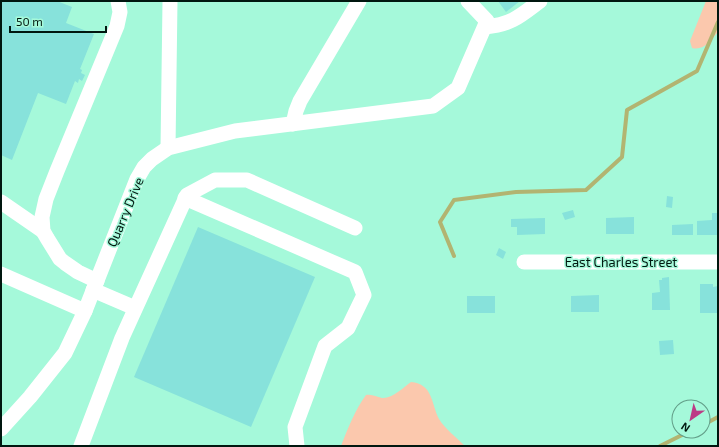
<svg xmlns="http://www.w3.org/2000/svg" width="719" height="447" viewBox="0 0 719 447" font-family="'Exo 2',sans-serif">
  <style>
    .green { fill: #fbc8ad }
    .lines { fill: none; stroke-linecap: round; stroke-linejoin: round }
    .stream { stroke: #b2b471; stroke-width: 4 }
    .building { fill: #87e2db }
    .minor { stroke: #fff; stroke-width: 15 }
    .labels { text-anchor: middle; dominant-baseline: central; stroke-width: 3; stroke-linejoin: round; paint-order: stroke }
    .street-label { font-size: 13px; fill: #00170f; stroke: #a5f9da }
  </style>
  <rect width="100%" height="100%" fill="#a5f9da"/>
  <g class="green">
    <path d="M706,1H718V32C711,40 704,51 692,48L690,41Z"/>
    <path d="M411,382C433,384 431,403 439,419C445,429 457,438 465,446H341C348,428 355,410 366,395C373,394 376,397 382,398C392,399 404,387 411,382Z"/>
  </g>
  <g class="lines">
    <g class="stream">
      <path d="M454,256L440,222L454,200L516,192L586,190L622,157L627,110L697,71L718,22"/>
      <path d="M703,425L718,417"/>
      <path d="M660,446L690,431"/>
    </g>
  </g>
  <g class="building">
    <path d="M1,1H57L72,7L66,23L94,34L80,69L82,70L81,73L85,75L82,81L79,79L78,83L75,81L66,104L38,93L12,160L1,155Z"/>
    <path d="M498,1H520L506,12Z"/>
    <path d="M667,196L673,197L672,208L666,207Z"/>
    <path d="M573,210L575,217L565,220L562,213Z"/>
    <path d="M712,213H718V235H697V221L712,220Z"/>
    <path d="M634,217V234H606V218Z"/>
    <path d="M545,218V234L517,235V227H511V219Z"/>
    <path d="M693,224V235H672V225Z"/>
    <path d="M198,227L315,277L251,427L134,377Z"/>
    <path d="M499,248L506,252L503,259L496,255Z"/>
    <path d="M669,277L670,310H652V293L660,292L659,280H662V278Z"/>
    <path d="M700,284H713V287L718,286V313H700Z"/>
    <path d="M599,295V312H571V296Z"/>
    <rect x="467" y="296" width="28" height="17"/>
    <path d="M673,340L674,354L660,355L659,341Z"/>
  </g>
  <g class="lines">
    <g class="minor">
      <path d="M485,27C512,24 519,17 540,1"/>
      <path d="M293,124L296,111L300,101L359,1"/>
      <path d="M168,148L170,1"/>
      <path d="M185,198L355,272L364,295L348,328L325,346L295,427L297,446"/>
      <path d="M1,202L43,231"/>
      <path d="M524,262H718"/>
      <path d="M1,274L85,311"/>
      <path d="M97,281L78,272L65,263L60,259L47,238L43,231L42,217L46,199L57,171L117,26L120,12L118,1"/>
      <path d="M93,290L135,308"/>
      <path d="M1,429L30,397L65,353L85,311L137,179L144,167L152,159L168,148L235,131L433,106L458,88L487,21L468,1"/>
      <path d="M81,446L122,338L187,195L215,180H247L355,228"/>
    </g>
  </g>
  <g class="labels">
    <g class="street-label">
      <text transform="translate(125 212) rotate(-67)">Quarry Drive</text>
      <text x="621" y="262">East Charles Street</text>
    </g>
  </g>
  <rect width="719" height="447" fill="none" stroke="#00170f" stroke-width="4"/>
  <g transform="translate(691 419) rotate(214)"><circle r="19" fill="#a5f9da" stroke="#639f89"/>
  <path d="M0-3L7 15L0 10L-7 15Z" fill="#bc3b85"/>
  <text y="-6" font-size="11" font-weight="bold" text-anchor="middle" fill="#00170f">N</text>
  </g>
  <path d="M10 26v6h96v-6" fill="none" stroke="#00170f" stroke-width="2"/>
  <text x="16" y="26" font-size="12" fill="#00170f" stroke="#a5f9da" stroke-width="3" paint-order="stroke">50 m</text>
</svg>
